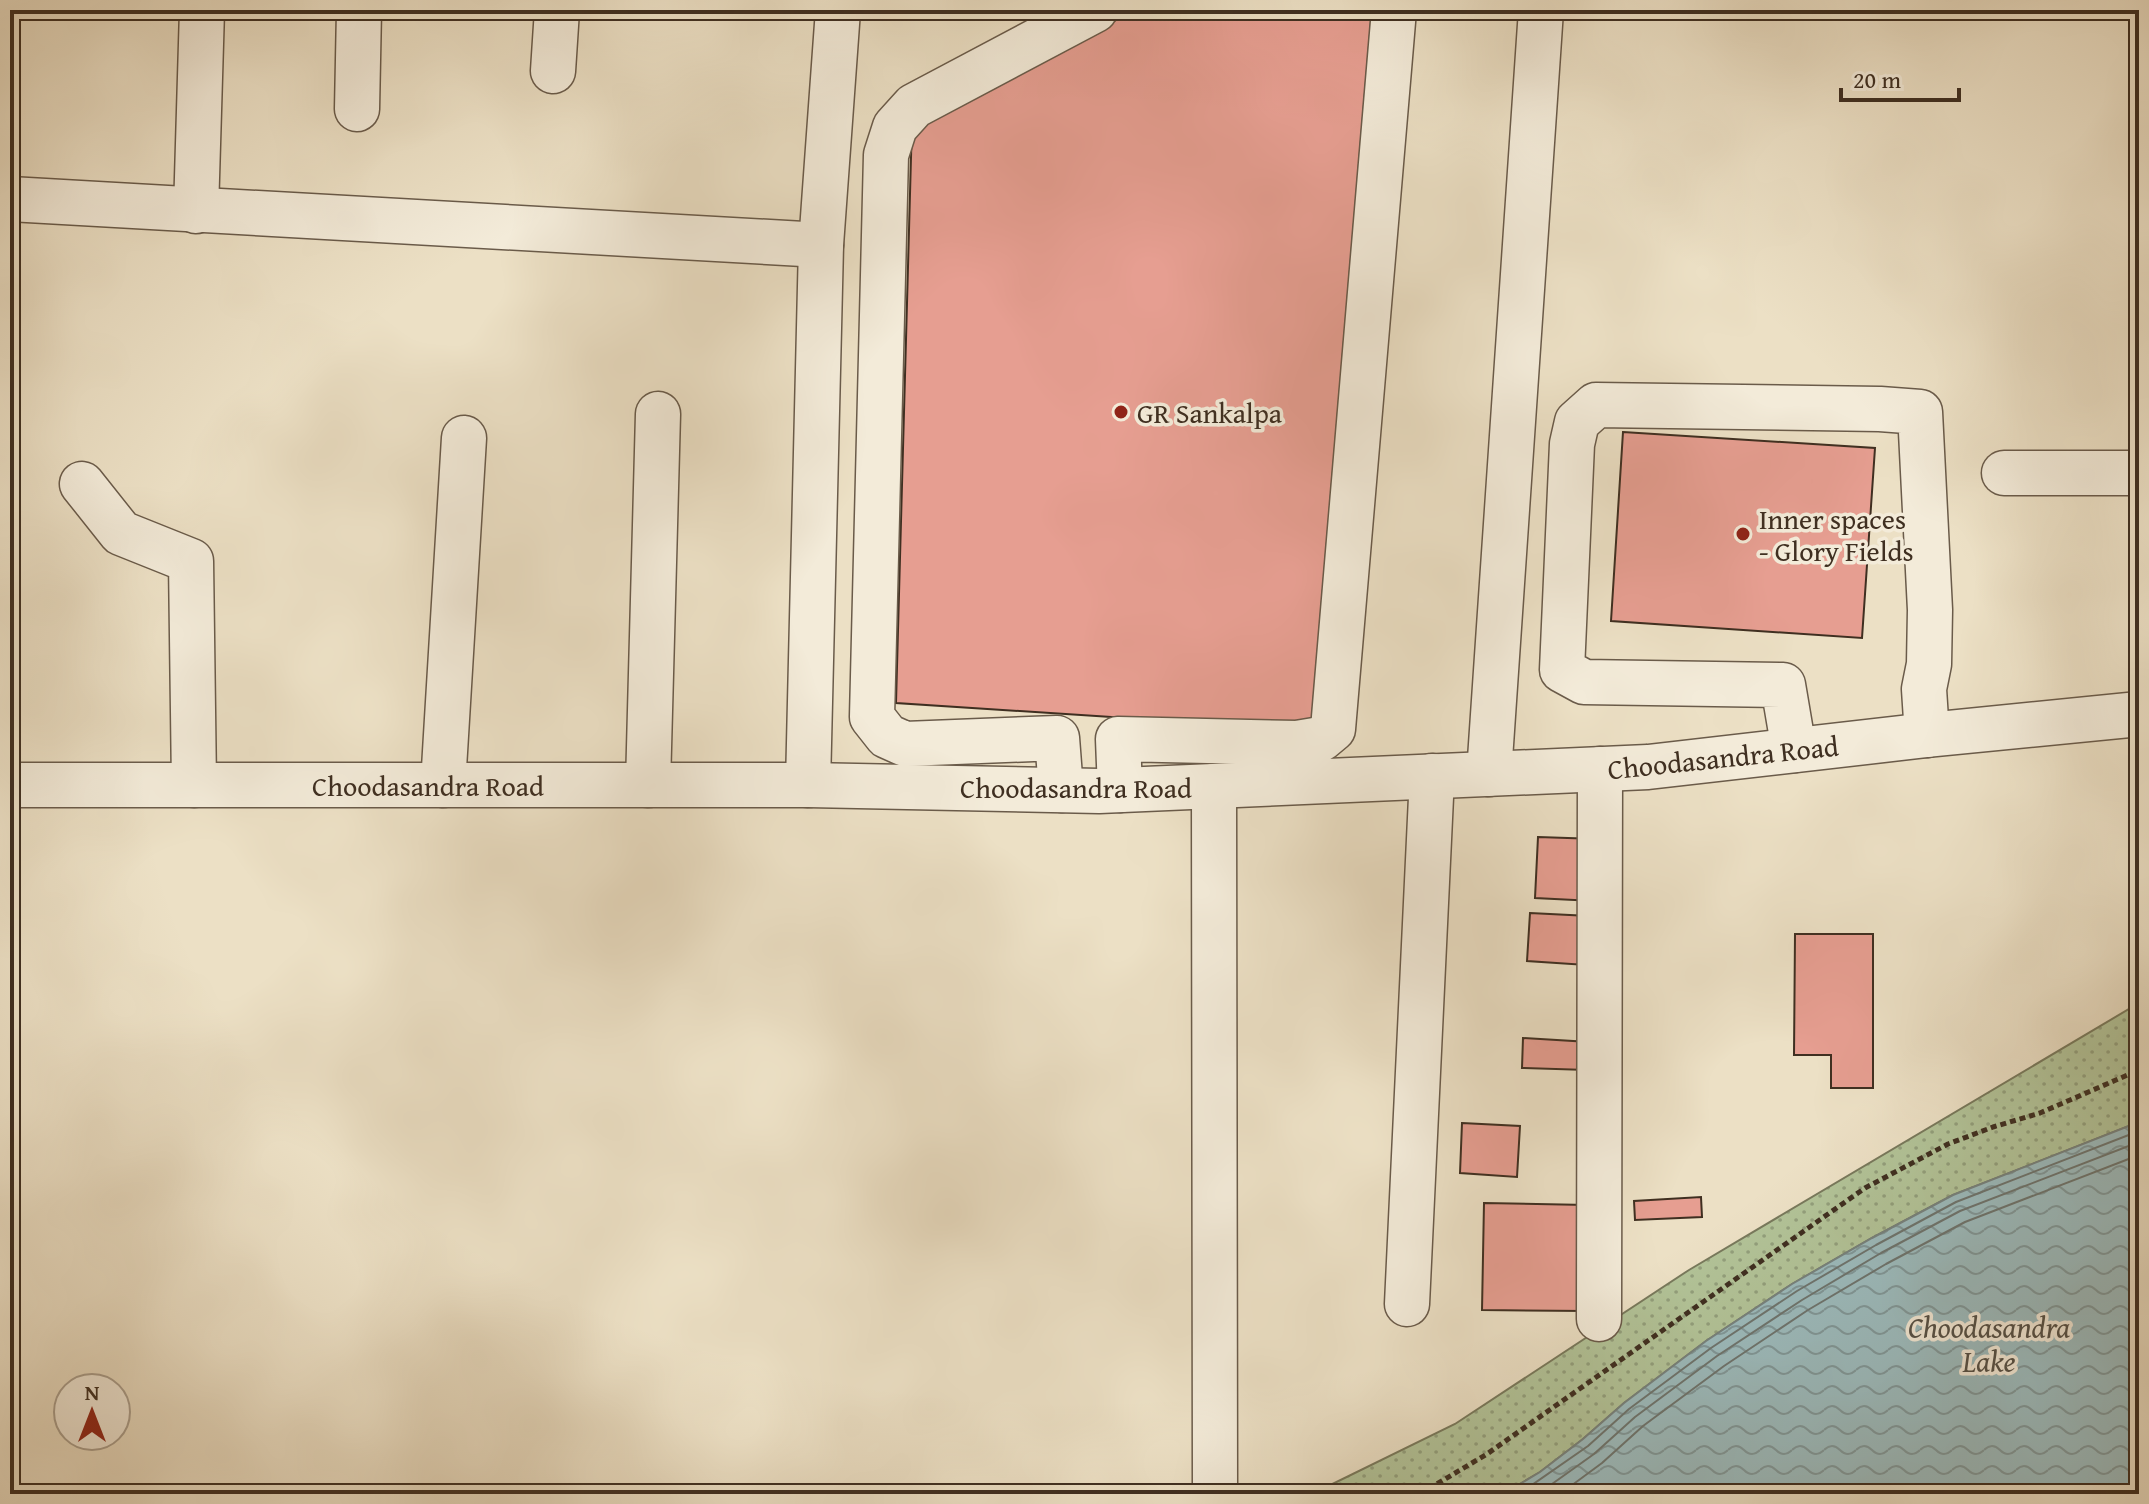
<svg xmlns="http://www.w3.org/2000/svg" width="2149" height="1504" viewBox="0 0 2149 1504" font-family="'Gentium Book Plus',serif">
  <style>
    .park { fill: url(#park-dots); stroke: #78795c; stroke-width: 2 }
    .water { fill: url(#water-waves); stroke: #77837f; stroke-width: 2 }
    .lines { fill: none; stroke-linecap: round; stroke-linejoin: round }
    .shore { stroke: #6e756f; stroke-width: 2 }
    .building { fill: #e69e91; stroke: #3f2f21; stroke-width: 2 }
    .minor-casing { stroke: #6a5b4a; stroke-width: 47 }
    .path { stroke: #3f2f21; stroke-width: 5; stroke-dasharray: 6 4; stroke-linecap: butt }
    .minor { stroke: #f3ebd9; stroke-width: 44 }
    .poi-dot { fill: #8f2418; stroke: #f3ebd9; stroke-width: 3 }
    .labels { text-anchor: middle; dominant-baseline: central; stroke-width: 7; stroke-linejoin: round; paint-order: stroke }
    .poi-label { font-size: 28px; fill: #3f2f21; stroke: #f3ebd9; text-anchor: start }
    .street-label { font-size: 28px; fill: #3f2f21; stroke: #f3ebd9 }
    .water-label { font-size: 30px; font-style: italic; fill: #565248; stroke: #f3ebd9 }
  </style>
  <defs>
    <pattern id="park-dots" width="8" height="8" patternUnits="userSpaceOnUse" patternTransform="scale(2)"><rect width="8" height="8" fill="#b2c398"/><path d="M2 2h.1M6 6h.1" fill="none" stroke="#929f7c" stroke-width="1.8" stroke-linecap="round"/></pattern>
    <pattern id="water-waves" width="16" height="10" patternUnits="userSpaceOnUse" patternTransform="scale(2)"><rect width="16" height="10" fill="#9cbbbd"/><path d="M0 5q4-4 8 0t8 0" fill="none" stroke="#819899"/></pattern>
  </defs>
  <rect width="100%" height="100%" fill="#ece0c5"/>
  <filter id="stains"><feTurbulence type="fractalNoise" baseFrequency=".0025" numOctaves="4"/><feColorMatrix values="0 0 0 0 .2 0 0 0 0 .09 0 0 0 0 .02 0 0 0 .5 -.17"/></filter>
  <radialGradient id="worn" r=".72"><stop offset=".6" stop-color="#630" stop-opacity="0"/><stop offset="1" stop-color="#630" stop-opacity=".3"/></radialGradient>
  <path class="park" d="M2139,1003V1122L1953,1195L1872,1238L1792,1284L1706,1341L1624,1403L1583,1439L1540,1472L1503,1494H1312L1455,1424L1689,1270Z"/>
  <path class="water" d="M2139,1122V1494H1503L1540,1472L1583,1439L1624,1403L1706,1341L1792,1284L1872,1238L1953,1195Z"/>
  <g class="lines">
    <g class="shore">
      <path d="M1519,1494L1588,1446L1629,1409L1711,1348L1797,1291L1876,1245L1956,1202L2139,1131"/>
      <path d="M1538,1494L1594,1454L1635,1417L1717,1356L1802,1300L1881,1253L1960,1211L2139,1142"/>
      <path d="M1560,1494L1602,1463L1643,1426L1724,1366L1808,1310L1886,1264L1965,1222L2139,1155"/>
    </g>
  </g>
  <g class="building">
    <path d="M1136,10H1372L1311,730L896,703L912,121Z"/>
    <path d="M1623,432L1875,448L1862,638L1611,621Z"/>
    <path d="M1538,837L1597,839L1594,901L1535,898Z"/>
    <path d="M1530,913L1589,916L1586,965L1527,961Z"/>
    <path d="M1795,934H1873V1088H1831V1055H1794Z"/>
    <path d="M1523,1038L1589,1042L1587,1070L1522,1068Z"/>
    <path d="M1462,1123L1520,1126L1517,1177L1460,1173Z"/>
    <path d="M1701,1197L1702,1217L1635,1220L1634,1201Z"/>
    <path d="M1484,1203L1587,1205L1586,1311L1482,1310Z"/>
  </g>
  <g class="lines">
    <g class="minor-casing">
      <g id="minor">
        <path d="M553,71L557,10"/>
        <path d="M357,109L359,10"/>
        <path d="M10,199L821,245"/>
        <path d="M196,211L202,10"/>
        <path d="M2004,473H2139"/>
        <path d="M82,484L121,533L191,561L194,785"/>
        <path d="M1794,750L1783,685L1584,682L1562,670L1572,444L1577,422L1596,405L1880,409L1920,412L1930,610L1929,664L1924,689L1927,735"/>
        <path d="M1489,774L1541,10"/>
        <path d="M10,785H808L1099,791L1648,767L1927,735L2139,714"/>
        <path d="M443,785L464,438"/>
        <path d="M648,785L658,414"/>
        <path d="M808,785L821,245L838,10"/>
        <path d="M1214,786L1215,1494"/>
        <path d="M1061,790L1057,738L905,744L887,736L872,717L886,155L895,127L914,106L1095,10"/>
        <path d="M1120,790L1118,739L1297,743L1321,739L1333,729L1394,10"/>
        <path d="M1407,1304L1432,776"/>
        <path d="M1599,1319L1600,769"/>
      </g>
    </g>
    <path class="path" d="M1420,1494L1487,1454L1865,1188L1948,1144L1993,1127L2040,1113L2139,1070"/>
    <use href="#minor" class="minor"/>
  </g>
  <g class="poi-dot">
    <circle cx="1121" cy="412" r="8"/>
    <circle cx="1743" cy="534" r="8"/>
  </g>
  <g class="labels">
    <g class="poi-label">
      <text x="1137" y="412">GR Sankalpa</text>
      <text x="1759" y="518">Inner spaces<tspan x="1759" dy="32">- Glory Fields</tspan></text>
    </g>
    <g class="street-label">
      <text transform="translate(1723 757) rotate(-6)">Choodasandra Road</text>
      <text x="428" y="785">Choodasandra Road</text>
      <text x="1076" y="787">Choodasandra Road</text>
    </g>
    <g class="water-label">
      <text x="1989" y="1327">Choodasandra<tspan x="1989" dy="34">Lake</tspan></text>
    </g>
  </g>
  <rect width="2149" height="1504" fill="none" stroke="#ece0c5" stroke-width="40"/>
  <rect x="12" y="12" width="2125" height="1480" fill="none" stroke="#3f2f21" stroke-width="4"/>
  <rect x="20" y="20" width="2109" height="1464" fill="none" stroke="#3f2f21" stroke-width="2"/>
  <g transform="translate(92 1412)"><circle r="38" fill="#f3ebd9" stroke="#aba08f" stroke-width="2"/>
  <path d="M0-6L14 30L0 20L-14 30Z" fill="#8f2418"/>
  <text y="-12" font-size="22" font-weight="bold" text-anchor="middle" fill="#3f2f21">N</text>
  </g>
  <path d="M1841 88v12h118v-12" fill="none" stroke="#3f2f21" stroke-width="4"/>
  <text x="1853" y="88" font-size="24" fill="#3f2f21" stroke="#f3ebd9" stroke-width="6" paint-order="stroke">20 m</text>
  <rect width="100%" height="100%" filter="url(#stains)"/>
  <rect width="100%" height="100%" fill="url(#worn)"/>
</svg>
